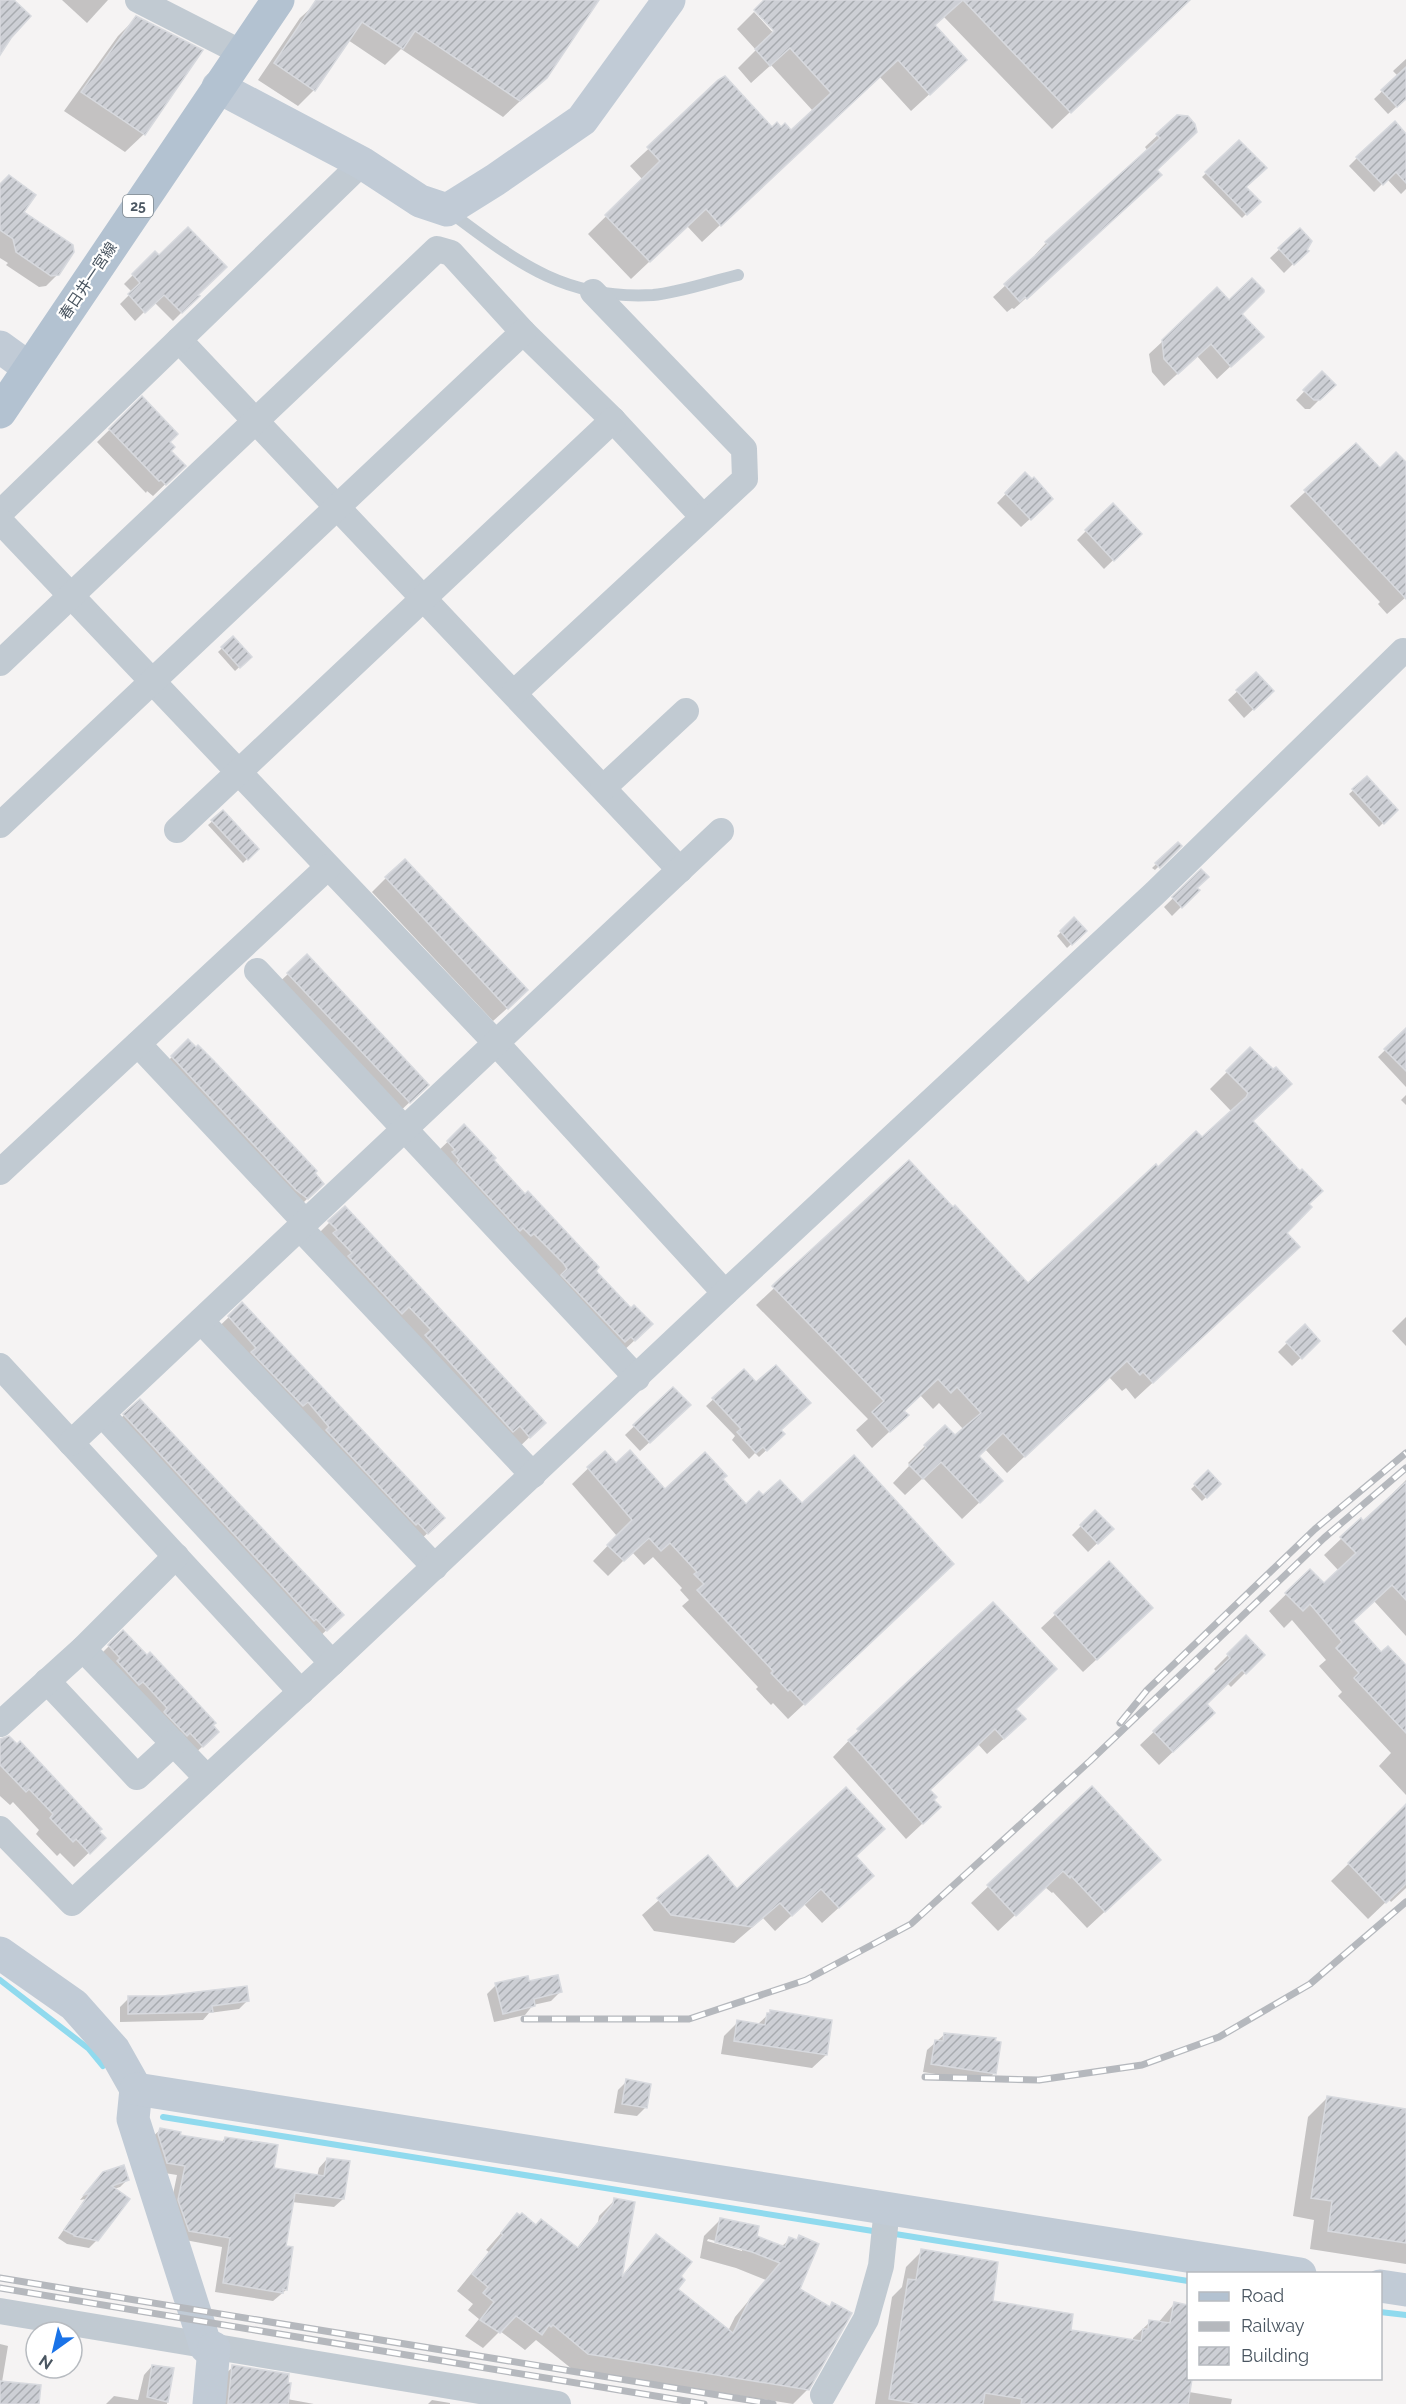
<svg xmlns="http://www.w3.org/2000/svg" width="1406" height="2404" viewBox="0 0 1406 2404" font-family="Raleway,'Noto Sans JP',sans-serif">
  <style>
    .shadow { fill: #0003; fill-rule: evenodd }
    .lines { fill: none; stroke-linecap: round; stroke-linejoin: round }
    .stream { stroke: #90daee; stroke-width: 6 }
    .building { fill: url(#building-hatch); stroke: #d7d9de; stroke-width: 1.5 }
    .lane { stroke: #c1cad2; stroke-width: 12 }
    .street { stroke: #c1cad2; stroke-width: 26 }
    .secondary { stroke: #c1cbd6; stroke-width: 33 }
    .primary { stroke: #b3c2d1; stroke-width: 33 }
    .rail-casing { stroke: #b5b8bd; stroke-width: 7 }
    .rail { stroke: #fff; stroke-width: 4.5; stroke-dasharray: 14; stroke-linecap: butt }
    .labels { text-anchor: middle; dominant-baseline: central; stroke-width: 4.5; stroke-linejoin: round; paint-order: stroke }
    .shield { fill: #fff; stroke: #808990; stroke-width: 1.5 }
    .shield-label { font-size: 14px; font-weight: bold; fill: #4a5661 }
    .street-label { font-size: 15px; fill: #4a5661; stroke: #fff }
  </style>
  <defs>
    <pattern id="building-hatch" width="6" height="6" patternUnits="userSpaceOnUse" patternTransform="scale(1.5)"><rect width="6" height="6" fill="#cdcfd5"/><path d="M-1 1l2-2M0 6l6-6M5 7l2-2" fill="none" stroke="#a8abb0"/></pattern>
  </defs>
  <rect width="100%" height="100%" fill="#f5f3f3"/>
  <g class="shadow">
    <path d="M62,0H108L87,23Z"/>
    <path d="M320,0H597L546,77L503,117L401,49L385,65L348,40L314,90L298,106L258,80L300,18Z"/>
    <path d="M767,0H1189L1052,129L944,17L933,26L947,78L911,111L879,76L702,242L687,226L631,279L588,234L643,180L630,166L725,78L772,129L791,132L813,111L771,65L751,83L738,68L756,50L737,29L754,12L778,38Z"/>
    <path d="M136,18L144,134L125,152L64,111L118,36Z"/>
    <path d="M1406,59V100L1405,99L1388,114L1374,99L1398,76L1393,71Z"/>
    <path d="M1178,116L1148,187L1014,309L1012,308L1007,312L993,297L1036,257L1035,255L1046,243L1148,151L1145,147Z"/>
    <path d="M1406,136V189L1401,194L1387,179L1374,192L1349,166L1357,158Z"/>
    <path d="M1239,142L1244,187L1258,202L1242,218L1202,177Z"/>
    <path d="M0,186L22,213L58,274L46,286L39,287L6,265L8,263L0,258Z"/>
    <path d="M1300,230L1306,251L1284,273L1270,258Z"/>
    <path d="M155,253L198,296L173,321L154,302L135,321L120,304L132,292L124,284Z"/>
    <path d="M1240,314L1249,349L1217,379L1197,356L1164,386L1152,372L1149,354L1163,341Z"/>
    <path d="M1322,373L1334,385L1310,409H1305L1296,400Z"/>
    <path d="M142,398L169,442V451L184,466L153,496L147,491L146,493L97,442Z"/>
    <path d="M1356,445L1406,597L1387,614L1378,604L1380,602L1290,506Z"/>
    <path d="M1025,474L1042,508L1021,527L997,503Z"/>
    <path d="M1086,531L1140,534L1104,569L1077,540Z"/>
    <path d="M233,638L250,657L235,671L218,652Z"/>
    <path d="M1256,674L1263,700L1244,718L1228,700Z"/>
    <path d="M1367,778L1396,810L1379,827L1349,794Z"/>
    <path d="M223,812L257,849L243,863L208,825Z"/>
    <path d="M1178,844L1179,846L1155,870L1152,868Z"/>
    <path d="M1201,871L1196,888L1198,890L1172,916L1164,907Z"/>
    <path d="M386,878L512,1004L493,1021L372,892Z"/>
    <path d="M1074,919L1085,931L1067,948L1057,936Z"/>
    <path d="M288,974L413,1099L395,1116L274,987Z"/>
    <path d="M1406,1030V1087L1378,1057Z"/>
    <path d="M1250,1049L1251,1121L1308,1205L1285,1233L1281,1264L1135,1399L1126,1388L1122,1391L1109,1377L1007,1473L985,1449L977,1456L984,1498L962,1519L923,1478L905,1495L893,1483L910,1465L908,1463L925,1446L955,1437L964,1430L939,1403L933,1409L920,1395L903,1411L907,1415L872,1448L856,1430L868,1419L756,1305L909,1162L1028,1285L1158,1169L1202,1139L1231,1111L1210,1089Z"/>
    <path d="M172,1057L322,1184L294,1212L158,1070Z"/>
    <path d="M1406,1095V1105L1401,1100Z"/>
    <path d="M464,1126L492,1160L594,1271L637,1338L620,1354L434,1155Z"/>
    <path d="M330,1222L544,1423L511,1455L311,1241Z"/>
    <path d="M229,1317L443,1518L409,1551L210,1335Z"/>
    <path d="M1406,1317V1346L1392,1331Z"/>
    <path d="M1287,1343L1309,1350L1292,1366L1278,1352Z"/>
    <path d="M744,1371L783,1434L759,1457L755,1453L749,1459L732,1440L735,1436L706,1406Z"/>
    <path d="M673,1389L680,1414L640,1451L625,1435Z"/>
    <path d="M124,1415L342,1615L308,1648L106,1434Z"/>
    <path d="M604,1453L616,1466L665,1491L721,1479L746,1506L762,1498L937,1580L788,1719L773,1703L771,1705L756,1689L758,1687L682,1606L689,1600L680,1590L682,1588L653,1557L644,1565L632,1552L608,1576L593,1561L617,1536L572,1484Z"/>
    <path d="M1208,1473L1219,1484L1202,1501L1191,1489Z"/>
    <path d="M1406,1480V1636L1374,1601L1352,1622L1381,1655L1406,1667V1795L1379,1766L1391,1753L1338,1696L1342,1692L1319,1666L1326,1660L1292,1620L1284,1628L1269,1611L1310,1571L1324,1585L1339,1571L1324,1555L1342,1538L1363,1523L1394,1495L1392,1494Z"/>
    <path d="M1095,1512L1112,1529L1088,1552L1072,1535Z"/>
    <path d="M1109,1564L1137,1622L1083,1672L1041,1628Z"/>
    <path d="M123,1632L204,1745L189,1759L95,1660Z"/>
    <path d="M1246,1637L1263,1655L1231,1687L1227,1683L1205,1704L1199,1727L1159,1765L1140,1745L1217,1672L1214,1669Z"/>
    <path d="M1014,1709L1008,1735L987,1754L978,1744L928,1790L923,1823L906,1839L833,1757L859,1730Z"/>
    <path d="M0,1739L104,1838L74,1867L60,1853L57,1856L36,1834L39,1830L13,1802L10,1805L0,1796Z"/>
    <path d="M1092,1788L1142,1877L1087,1928L1053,1892L1052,1893L1045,1887L998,1931L971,1903Z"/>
    <path d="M1403,1810L1406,1811V1888L1391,1902L1389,1899L1368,1919L1331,1881Z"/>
    <path d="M708,1857L737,1891L854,1857L856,1892L822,1923L804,1904L775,1931L763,1918L734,1943L654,1931L642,1915Z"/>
    <path d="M528,1983L560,1992L551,2001L533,2005L525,2015L494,2022L487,1994L496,1985Z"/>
    <path d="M163,1997L248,2000L239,2009L209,2013L203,2020L120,2022V2007L129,1998Z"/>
    <path d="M771,2012L826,2055L812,2068L721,2054L724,2036L738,2022L757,2025Z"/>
    <path d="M945,2034L994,2073L986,2082L923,2072L927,2050Z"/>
    <path d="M627,2081L646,2107L637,2116L614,2113L618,2090Z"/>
    <path d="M1327,2098L1406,2110V2264L1310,2249L1314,2220L1293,2216L1308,2117Z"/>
    <path d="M160,2130L179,2136L221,2143L225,2138L273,2169L317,2177L319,2168L327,2159L343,2199L334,2207L292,2202L284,2247L286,2290L273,2301L215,2292L222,2247L180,2239L170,2209L177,2175L158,2172L151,2138Z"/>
    <path d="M103,2173L127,2180L120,2187L114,2189L97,2240L89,2248L67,2244L58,2238L85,2199L80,2200Z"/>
    <path d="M615,2200L621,2277L656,2236L679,2276L676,2289L728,2331L735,2317L766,2280L736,2268L700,2258L704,2236L720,2220L781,2247L790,2239L795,2241L799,2237V2290L829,2308L833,2304L808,2389L793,2404L572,2369L536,2340L525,2350L500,2331L483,2348L465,2336L479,2319L468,2310L473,2304L457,2291L489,2252L486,2250L517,2215L576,2249L598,2222L599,2216ZM708,2239L742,2248V2251L707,2241Z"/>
    <path d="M922,2251L991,2302L1069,2331L1133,2341V2338L1150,2322L1158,2323L1174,2304L1188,2306V2378H1191L1189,2392L1232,2399L1231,2404H875L892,2297L902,2287L906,2267Z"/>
    <path d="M0,2344L8,2346L2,2382L37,2404H0Z"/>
    <path d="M152,2366L172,2369L167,2404H106L114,2396L138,2400L144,2375Z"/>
    <path d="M233,2367L286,2384L287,2399L314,2404H221L224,2375Z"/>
    <path d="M432,2400L450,2403V2404H428Z"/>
  </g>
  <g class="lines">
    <g class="stream">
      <path d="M0,1980L89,2049L103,2066"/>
      <path d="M163,2117L879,2232"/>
      <path d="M889,2233L1188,2281"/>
      <path d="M1380,2312L1406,2315"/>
    </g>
  </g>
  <g class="building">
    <path d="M0,0H14L31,16L11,38L0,55Z"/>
    <path d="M316,0H599L547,78L520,101L415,31L403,49L362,22L315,91L274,63Z"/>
    <path d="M764,0H963L935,25L967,60L930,95L898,60L721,226L706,209L650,262L605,215L660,161L647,147L718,80L725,76L772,127L777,122L781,127L785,123L791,130L831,93L790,48L770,66L755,49L774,31L754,10Z"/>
    <path d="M963,0H1190L1071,113Z"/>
    <path d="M136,16L203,50L145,135L81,92Z"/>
    <path d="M1406,67V99L1397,107L1381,90Z"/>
    <path d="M1177,115L1188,116L1195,124L1197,132L1157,170L1162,175L1027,299L1025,297L1020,302L1004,284L1048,244L1045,242L1160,138L1156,134Z"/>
    <path d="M1395,121L1406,134V183L1396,172L1383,185L1356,157Z"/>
    <path d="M1239,140L1267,168L1246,187L1261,202L1247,215L1205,172Z"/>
    <path d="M9,175L36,195L24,212L73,245L74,252L59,275L51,276L16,252L13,239L0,230V184Z"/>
    <path d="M188,227L227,267L198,295L200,296L182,313L164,295L145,313L128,294L140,283L132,274L155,251L159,255Z"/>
    <path d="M1300,228L1312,241L1307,250L1309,251L1294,265L1278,248Z"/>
    <path d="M1252,278L1264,290V292L1242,314L1264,337L1231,367L1211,344L1178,374L1164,359L1162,340L1217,287L1229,300Z"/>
    <path d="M1322,371L1336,385L1320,400H1314L1303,390Z"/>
    <path d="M142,396L178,434L170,442L175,447L171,451L186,466L166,485L161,480L159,481L109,429Z"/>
    <path d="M1356,443L1380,468L1396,452L1406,462V599L1304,490Z"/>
    <path d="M1025,472L1032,479L1034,477L1053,499L1031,520L1005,493Z"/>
    <path d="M1113,503L1142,534L1114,561L1085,530Z"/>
    <path d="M233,636L252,657L240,668L221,647Z"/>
    <path d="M1256,672L1274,691L1254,710L1236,690Z"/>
    <path d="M1367,776L1398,810L1384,824L1352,789Z"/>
    <path d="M223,810L259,849L248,860L211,820Z"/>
    <path d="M1178,842L1182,846L1160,868L1155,863Z"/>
    <path d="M405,859L528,990L508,1009L385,877Z"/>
    <path d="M1201,869L1209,877L1197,888L1200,890L1182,908L1172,897Z"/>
    <path d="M1074,917L1087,931L1072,945L1060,931Z"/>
    <path d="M307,954L429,1085L410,1103L287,973Z"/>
    <path d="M1406,1028V1071L1384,1049Z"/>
    <path d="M188,1039L196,1047L198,1045L214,1061L317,1171L315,1173L324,1184L308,1199L296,1190L171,1056Z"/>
    <path d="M1250,1047L1273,1069L1276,1067L1292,1084L1253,1121L1300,1171L1302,1169L1323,1191L1309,1204L1312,1207L1287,1233L1300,1247L1153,1383L1143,1372L1140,1375L1127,1361L1025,1457L1003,1433L979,1456L1003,1481L980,1503L941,1462L923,1479L909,1465L926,1448L924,1445L945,1425L955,1435L981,1413L957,1387L951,1393L938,1379L904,1411L909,1415L890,1432L872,1412L884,1401L772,1286L775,1283L909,1160L953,1207L955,1205L1028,1283L1156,1164L1158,1167L1196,1131L1202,1137L1246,1097L1248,1093L1226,1071Z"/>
    <path d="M464,1124L496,1158L494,1160L525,1194L528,1191L599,1267L596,1271L631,1308L634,1305L653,1324L635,1341L631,1337L625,1342L561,1275L567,1269L564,1264L534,1234L531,1236L523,1228L520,1231L457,1163L459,1160L452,1152L455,1150L447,1141Z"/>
    <path d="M345,1206L546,1423L530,1438L520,1426L513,1432L425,1335L431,1330L409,1307L402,1314L348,1256L352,1253L333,1233L337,1230L328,1221Z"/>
    <path d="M242,1302L445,1518L428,1534L418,1523L416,1525L326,1430L329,1427L308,1402L303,1406L251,1352L256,1348L228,1316Z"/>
    <path d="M1305,1324L1320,1341L1302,1359L1286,1342Z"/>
    <path d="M776,1365L811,1403L781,1430L785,1434L767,1451L763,1447L756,1453L737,1432L741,1429L712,1398L744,1369L756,1382Z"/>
    <path d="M673,1387L691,1405L650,1443L633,1425Z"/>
    <path d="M140,1399L344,1615L327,1631L316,1619L314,1621L123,1414Z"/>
    <path d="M630,1450L665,1489L705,1452L727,1476L723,1479L746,1504L759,1491L763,1495L780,1480L802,1503L854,1455L954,1564L805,1705L790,1689L788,1691L771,1673L773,1671L697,1590L704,1584L694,1574L697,1572L670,1543L661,1551L649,1538L624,1561L607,1545L632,1520L587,1467L605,1451L616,1463Z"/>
    <path d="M1208,1470L1221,1484L1207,1498L1194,1484Z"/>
    <path d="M1406,1482V1600L1392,1585L1353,1621L1381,1652L1388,1646L1406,1665V1733L1354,1678L1359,1673L1336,1648L1342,1642L1310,1604L1303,1611L1285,1593L1310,1569L1324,1583L1356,1553L1340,1537L1361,1518L1363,1521Z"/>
    <path d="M1095,1510L1114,1529L1098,1544L1080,1525Z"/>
    <path d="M1109,1561L1153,1608L1097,1660L1054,1613Z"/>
    <path d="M993,1602L1057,1669L1016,1709L1026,1719L1004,1739L995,1729L930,1790L937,1797L934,1800L941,1807L923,1824L848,1740L859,1731L857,1729Z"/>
    <path d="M123,1630L147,1655L150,1652L216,1723L213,1725L219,1732L203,1747L190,1733L187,1736L164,1712L167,1708L143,1682L139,1685L117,1661L120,1658L108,1645Z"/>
    <path d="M1246,1635L1265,1655L1246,1674L1242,1670L1207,1704L1215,1713L1173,1752L1153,1731L1230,1658L1227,1654Z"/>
    <path d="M9,1736L17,1744L20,1741L102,1829L99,1831L106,1838L90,1854L76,1839L73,1842L50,1818L53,1814L29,1789L26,1792L0,1765V1739Z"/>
    <path d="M1092,1786L1161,1860L1105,1912L1071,1876L1070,1878L1063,1871L1016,1916L987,1885Z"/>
    <path d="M846,1787L885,1829L856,1856L874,1876L839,1908L821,1889L792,1916L780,1903L752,1927L671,1915L657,1898L708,1855L737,1889Z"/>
    <path d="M1406,1804V1884L1386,1903L1348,1863Z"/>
    <path d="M558,1975L562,1992L534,1999L535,2006L503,2014L495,1983L528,1976L529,1981Z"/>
    <path d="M247,1986L249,2001L212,2006L213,2012L128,2014V1996H163Z"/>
    <path d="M770,2010L832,2020L827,2055L734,2041L737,2020L765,2025L767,2013H770Z"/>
    <path d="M944,2033L996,2038L995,2041L1001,2042L996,2074L931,2064L935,2040L943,2041Z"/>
    <path d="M626,2079L651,2084L647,2108L622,2104Z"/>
    <path d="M1327,2096L1406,2109V2243L1328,2231L1332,2201L1311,2198Z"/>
    <path d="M160,2128L181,2132L180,2135L224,2142L225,2137L278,2145L274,2168L324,2176L327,2158L350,2161L344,2199L295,2193L286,2246L293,2247L287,2290L283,2289V2293L223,2283L230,2238L189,2231L178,2200L185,2166L167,2163L158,2134Z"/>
    <path d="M124,2165L129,2180L112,2186L130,2199L98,2241L74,2236V2235L64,2230L90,2193L84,2195L103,2172Z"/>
    <path d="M614,2198L635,2202L622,2277L656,2234L692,2262L681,2276L685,2280L678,2289L733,2333L750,2299L780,2263L752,2252L715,2242L720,2218L759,2226L757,2236L785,2247L789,2237L797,2240L799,2235L819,2244L800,2289L830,2307L832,2302L852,2313L809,2390L588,2354L553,2325L551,2327L549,2325L542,2335L516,2316L500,2333L480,2320L494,2302L483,2293L488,2287L472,2274L503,2235L501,2233L517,2213L520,2215L522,2213L536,2225L541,2219L578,2248L613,2204Z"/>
    <path d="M921,2249L998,2262L993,2301L1073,2314L1071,2330L1141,2341L1143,2329H1148L1149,2320L1170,2323L1174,2302L1188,2305V2379H1192L1188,2404H1021L1022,2399L985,2393L983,2404H920L889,2399L908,2279L916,2280Z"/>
    <path d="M152,2365L174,2368L168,2402L147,2397Z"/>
    <path d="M232,2365L289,2374L288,2383H291L288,2404H228Z"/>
    <path d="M0,2381L41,2385L39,2404H0Z"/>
  </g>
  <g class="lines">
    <path class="lane" d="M450,212C517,262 564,300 653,295C678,293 713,281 738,275"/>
    <g class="street">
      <path d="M138,0L242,53"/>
      <path d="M179,340L680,870"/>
      <path d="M0,513L362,163"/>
      <path d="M0,521L496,1043L725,1293"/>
      <path d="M0,663L437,249L451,253L523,332L613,420L703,517"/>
      <path d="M514,693L745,479L744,449L593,292"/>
      <path d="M603,788L686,711"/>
      <path d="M0,825L523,332"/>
      <path d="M177,830L613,420"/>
      <path d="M257,971L637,1378"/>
      <path d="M138,1044L306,1223"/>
      <path d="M0,1172L328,867"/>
      <path d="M300,1228L533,1475"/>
      <path d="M201,1321L435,1567"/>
      <path d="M0,1366L301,1692"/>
      <path d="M102,1414L332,1663"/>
      <path d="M71,1443L721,831"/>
      <path d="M83,1649L207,1778"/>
      <path d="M47,1681L137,1777L174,1743"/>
      <path d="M0,1724L83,1649L176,1556"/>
      <path d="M0,1829L72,1903L332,1663L725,1293L1155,893L1403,651"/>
      <path d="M0,2311L558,2404"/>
      <path d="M823,2395L866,2319L881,2266L887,2208"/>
    </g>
    <g class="secondary">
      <path d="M218,87L362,163L420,201L447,210L495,180L582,120L669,0"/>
      <path d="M0,347L29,368"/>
      <path d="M0,1953L74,2005L114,2050L136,2089L133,2119L206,2347"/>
      <path d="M136,2089L1300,2274"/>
      <path d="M1380,2286L1406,2290"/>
      <path d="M209,2404L214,2348"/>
    </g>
    <path class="primary" d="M0,412L278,0"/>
    <g class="rail-casing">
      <g id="rail">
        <path d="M1120,1723L1147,1690L1315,1529L1406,1453"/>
        <path d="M524,2019H689L806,1980L911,1924L1090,1761L1324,1538L1406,1468"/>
        <path d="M925,2077L1039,2080L1142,2065L1219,2037L1310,1984L1406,1902"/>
        <path d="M0,2278L773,2404"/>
        <path d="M0,2288L704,2404"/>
      </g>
    </g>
    <use href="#rail" class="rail"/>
  </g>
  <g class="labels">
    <rect class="shield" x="123" y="195" width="30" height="22" rx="4.5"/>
    <g class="shield-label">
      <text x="138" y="206">25</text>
    </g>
    <g class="street-label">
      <text transform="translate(88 281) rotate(-56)">春日井一宮線</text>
    </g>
  </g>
  <rect x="1187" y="2272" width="195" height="108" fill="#ffffff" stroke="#b7bbc0" stroke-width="1.5"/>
  <rect x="1199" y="2292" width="30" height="9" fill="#b3c2d1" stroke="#b7bbc0" stroke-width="1.5"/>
  <text x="1241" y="2302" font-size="18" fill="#4a5661">Road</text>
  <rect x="1199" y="2322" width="30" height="9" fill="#b5b8bd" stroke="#b7bbc0" stroke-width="1.5"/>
  <text x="1241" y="2332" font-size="18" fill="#4a5661">Railway</text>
  <rect x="1199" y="2347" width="30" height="18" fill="url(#building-hatch)" stroke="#b7bbc0" stroke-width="1.5"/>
  <text x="1241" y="2362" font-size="18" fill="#4a5661">Building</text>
  <g transform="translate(54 2350) rotate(214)"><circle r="28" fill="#ffffff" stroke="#b7bbc0" stroke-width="1.5"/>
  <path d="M0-4.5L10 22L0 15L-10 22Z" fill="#1a73e8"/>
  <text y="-9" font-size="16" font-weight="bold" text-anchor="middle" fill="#4a5661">N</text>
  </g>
</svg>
